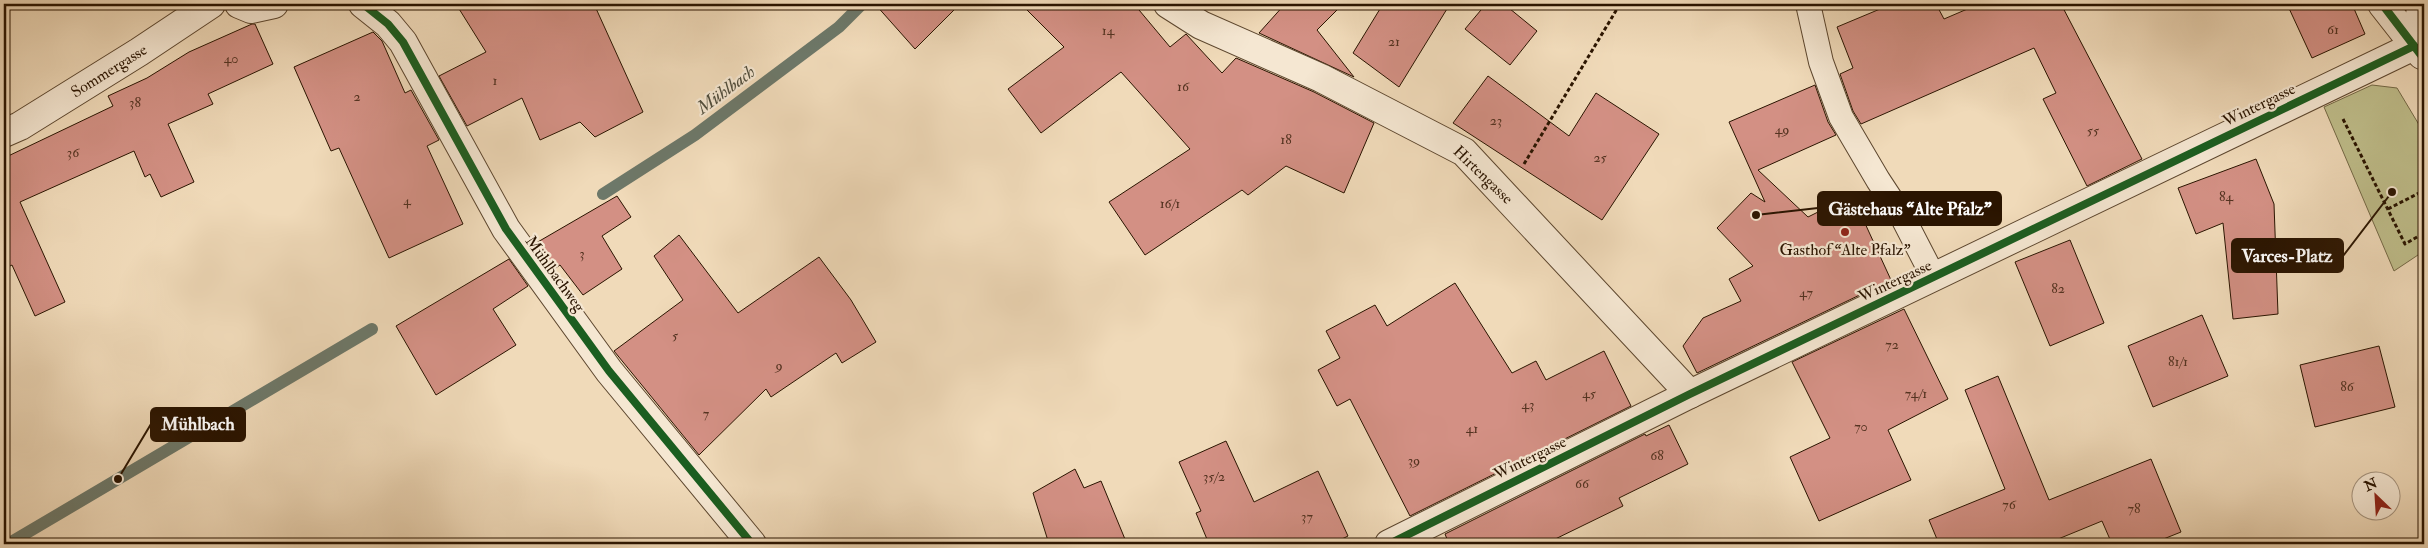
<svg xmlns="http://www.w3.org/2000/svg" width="2428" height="548" viewBox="0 0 2428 548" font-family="'IM FELL Double Pica',serif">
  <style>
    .green { fill: #bfbe8b; stroke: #746946 }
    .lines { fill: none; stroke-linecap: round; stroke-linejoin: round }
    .stream { stroke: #6d7869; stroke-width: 12 }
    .building { fill: #d39084; stroke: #2a1400 }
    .lane-casing { stroke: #5c462e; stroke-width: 26 }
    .street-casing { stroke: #5c462e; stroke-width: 30 }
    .path { stroke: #2a1400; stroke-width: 3; stroke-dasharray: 4 2.5; stroke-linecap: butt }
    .lane { stroke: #f5e7d2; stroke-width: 24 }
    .street { stroke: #f5e7d2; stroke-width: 28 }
    .cycleway-casing { stroke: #f5e7d2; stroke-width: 11 }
    .cycleway { stroke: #1b5e20; stroke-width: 8 }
    .poi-dot { fill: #8f2418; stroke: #f5e7d2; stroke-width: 2 }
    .labels { text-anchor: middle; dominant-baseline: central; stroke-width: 4.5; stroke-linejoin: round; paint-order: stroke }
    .number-label { font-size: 14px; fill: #543321 }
    .street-label { font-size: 16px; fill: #2a1400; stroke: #f5e7d2 }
    .poi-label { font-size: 16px; fill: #2a1400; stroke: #f5e7d2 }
    .water-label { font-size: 18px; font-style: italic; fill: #514e3d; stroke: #f5e7d2 }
    .leader { fill: none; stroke: #2a1400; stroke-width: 2 }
    .callout-dot { fill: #2a1400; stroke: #f5e7d2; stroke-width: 2 }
    .callout { fill: #2a1400; stroke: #2a1400; stroke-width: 2 }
    .callout-label { font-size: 18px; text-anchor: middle; font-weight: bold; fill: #fff }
  </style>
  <rect width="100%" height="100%" fill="#f0dab9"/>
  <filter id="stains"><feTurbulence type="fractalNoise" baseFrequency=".004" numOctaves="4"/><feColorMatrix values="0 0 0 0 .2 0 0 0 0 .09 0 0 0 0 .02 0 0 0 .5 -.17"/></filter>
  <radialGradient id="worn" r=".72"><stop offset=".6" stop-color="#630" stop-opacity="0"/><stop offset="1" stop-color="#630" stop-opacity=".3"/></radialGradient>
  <path class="green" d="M2372,85L2397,88L2424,133V251L2394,271L2324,107Z"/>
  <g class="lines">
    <g class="stream">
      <path d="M603,194L695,135L839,27L862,4"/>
      <path d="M8,544L372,329"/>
    </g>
  </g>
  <g class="building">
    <path d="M456,4H594L643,112L595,137L580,122L540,140L522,98L467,126L439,76L486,52Z"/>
    <path d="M875,4H960L915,49Z"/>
    <path d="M1021,4H1134L1170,47L1186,34L1222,73L1236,58L1314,92L1374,123L1344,193L1286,166L1248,195L1242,190L1145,255L1109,202L1190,149L1121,72L1041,133L1008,89L1064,47Z"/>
    <path d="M1285,4H1343L1317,30L1354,77L1259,33Z"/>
    <path d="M1383,4H1450L1399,87L1353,53Z"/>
    <path d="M1486,4H1504L1537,31L1510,65L1465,29Z"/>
    <path d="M1892,4H1936L1944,19L1979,4H2061L2142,159L2087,186L2043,99L2056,93L2034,48L1861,124L1853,111L1840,74L1853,68L1837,27Z"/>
    <path d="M2287,4H2352L2365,34L2312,58Z"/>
    <path d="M252,24H255L273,64L208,94L213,104L168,124L194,182L161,197L150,174L145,177L134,151L20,202L65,302L35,316L12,265L4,269V158L113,106L108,96L147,78L189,52Z"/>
    <path d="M373,32L382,41L405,93L411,90L439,140L427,146L463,224L389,258L339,148L331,151L294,67Z"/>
    <path d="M1488,76L1569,136L1596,93L1659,134L1602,220L1453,123Z"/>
    <path d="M1815,85L1828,122L1836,135L1758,170L1808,217L1852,195L1891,280L1697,373L1683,346L1703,318L1741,301L1729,279L1753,266L1717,228L1751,193L1765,202L1729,122Z"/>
    <path d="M2256,159L2274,204L2278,314L2233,319L2223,223L2196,234L2178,188Z"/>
    <path d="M617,196L631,217L602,236L622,269L583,295L560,265L554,269L536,243Z"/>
    <path d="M679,235L738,313L819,257L851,300L876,342L842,363L836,353L771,397L766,389L699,455L614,351L683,300L654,256Z"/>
    <path d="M2070,240L2104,323L2050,346L2015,262Z"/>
    <path d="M509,259L528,286L493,309L516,345L436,395L396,326Z"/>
    <path d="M1455,283L1512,373L1536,361L1546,380L1604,351L1631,406L1410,516L1350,399L1337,406L1318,370L1340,358L1326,331L1375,305L1387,326Z"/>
    <path d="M1904,309L1948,399L1888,430L1911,480L1819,521L1790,457L1830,438L1792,362Z"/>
    <path d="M2202,315L2228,376L2153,407L2128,346Z"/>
    <path d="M2379,346L2395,407L2315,427L2300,365Z"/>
    <path d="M1998,376L2049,500L2151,459L2181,532L2151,544H2112L2102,521L2046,544H1939L1929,520L2005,489L1965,390Z"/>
    <path d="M1669,425L1688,464L1619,498L1623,506L1545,544H1449L1445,534L1645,434L1646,436Z"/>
    <path d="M1226,441L1254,502L1318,471L1348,536L1332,544H1209L1196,513L1201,511L1179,462Z"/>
    <path d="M1075,469L1084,488L1101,481L1127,544H1049L1033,493Z"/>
  </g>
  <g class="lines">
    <g class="lane-casing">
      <path id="lane" d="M1808,4L1821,62L1841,117L1878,180L1903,218L1934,278"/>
    </g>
    <g class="street-casing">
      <g id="street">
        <path d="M239,4L251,9L274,4"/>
        <path d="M363,4L388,24L403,42L506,229L609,371L752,544"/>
        <path d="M1168,4L1201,25L1321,78L1464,152L1690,394"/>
        <path d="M2382,4L2422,55"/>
        <path d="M4,133L20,126L139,52L211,4"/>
        <path d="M1389,544L1690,394L2414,46L2422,4"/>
      </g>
    </g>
    <g class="path">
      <path d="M2343,119L2405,244L2424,233"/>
      <path d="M1524,164L1620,4"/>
      <path d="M2388,209L2419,193L2424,202"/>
    </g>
    <use href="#lane" class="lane"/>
    <use href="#street" class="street"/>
    <g class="cycleway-casing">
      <g id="cycleway">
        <path d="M363,4L388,24L403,42L506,229L609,371L752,544"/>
        <path d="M2382,4L2424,59"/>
        <path d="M1389,544L1690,394L2414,46"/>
      </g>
    </g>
    <use href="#cycleway" class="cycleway"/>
  </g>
  <circle class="poi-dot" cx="1845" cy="232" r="5"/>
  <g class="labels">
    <g class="number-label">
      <text x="2333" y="29">61</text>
      <text x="1108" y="30">14</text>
      <text x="1394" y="41">21</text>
      <text x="231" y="58">40</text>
      <text x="495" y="80">1</text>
      <text x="1183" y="86">16</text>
      <text x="357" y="96">2</text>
      <text x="135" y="102">38</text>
      <text x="1496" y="120">23</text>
      <text x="1782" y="129">49</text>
      <text x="2093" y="130">55</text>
      <text x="1286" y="139">18</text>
      <text x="73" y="152">36</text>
      <text x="1600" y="157">25</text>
      <text x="2226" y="196">84</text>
      <text x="407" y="200">4</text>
      <text x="1170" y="203">16/1</text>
      <text x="582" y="253">3</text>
      <text x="2058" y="288">82</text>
      <text x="1806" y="292">47</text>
      <text x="675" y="335">5</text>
      <text x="1892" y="344">72</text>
      <text x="2178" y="361">81/1</text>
      <text x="779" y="365">9</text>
      <text x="2347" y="386">86</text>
      <text x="1589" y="393">45</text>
      <text x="1916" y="393">74/1</text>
      <text x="1528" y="404">43</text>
      <text x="706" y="413">7</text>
      <text x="1861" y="426">70</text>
      <text x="1472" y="428">41</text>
      <text x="1657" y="455">68</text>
      <text x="1414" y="460">39</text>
      <text x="1214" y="476">35/2</text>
      <text x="1582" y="483">66</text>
      <text x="2009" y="504">76</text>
      <text x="2134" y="508">78</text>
      <text x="1307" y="516">37</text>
    </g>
    <g class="street-label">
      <text transform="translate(109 71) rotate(-32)">Sommergasse</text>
      <text transform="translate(2259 105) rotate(-26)">Wintergasse</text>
      <text transform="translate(1483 175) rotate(44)">Hirtengasse</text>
      <text transform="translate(555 274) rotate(54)">Mühlbachweg</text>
      <text transform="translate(1895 281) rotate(-25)">Wintergasse</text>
      <text transform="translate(1530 458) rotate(-26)">Wintergasse</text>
    </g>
    <g class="poi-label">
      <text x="1845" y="250">Gasthof “Alte Pfalz”</text>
    </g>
    <g class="water-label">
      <text transform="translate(726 90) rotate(-37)">Mühlbach</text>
    </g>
  </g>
  <path class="leader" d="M1756 215L1818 208M2392 192L2343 256M118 479L151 424"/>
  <g class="callout-dot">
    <circle cx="1756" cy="215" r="5"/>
    <circle cx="2392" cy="192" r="5"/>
    <circle cx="118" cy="479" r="5"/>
  </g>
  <g class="callout">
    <rect x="1818" y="192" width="183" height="33" rx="5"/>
    <rect x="2232" y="239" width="111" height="33" rx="5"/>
    <rect x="151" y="408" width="94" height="33" rx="5"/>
  </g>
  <g class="callout-label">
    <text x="1910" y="215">Gästehaus “Alte Pfalz”</text>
    <text x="2287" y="262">Varces-Platz</text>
    <text x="198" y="430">Mühlbach</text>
  </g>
  <rect width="2428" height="548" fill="none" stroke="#f0dab9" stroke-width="20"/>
  <rect x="5" y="5" width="2418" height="538" fill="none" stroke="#2a1400" stroke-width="2.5"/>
  <rect x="10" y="10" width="2408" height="528" fill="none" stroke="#2a1400"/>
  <g transform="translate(2376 496) rotate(335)"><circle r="24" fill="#f5e7d2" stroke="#a4937e"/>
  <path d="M0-4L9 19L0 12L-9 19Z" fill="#8f2418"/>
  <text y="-8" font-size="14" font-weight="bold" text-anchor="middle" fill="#2a1400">N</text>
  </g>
  <rect width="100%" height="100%" filter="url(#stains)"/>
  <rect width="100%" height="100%" fill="url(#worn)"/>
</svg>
